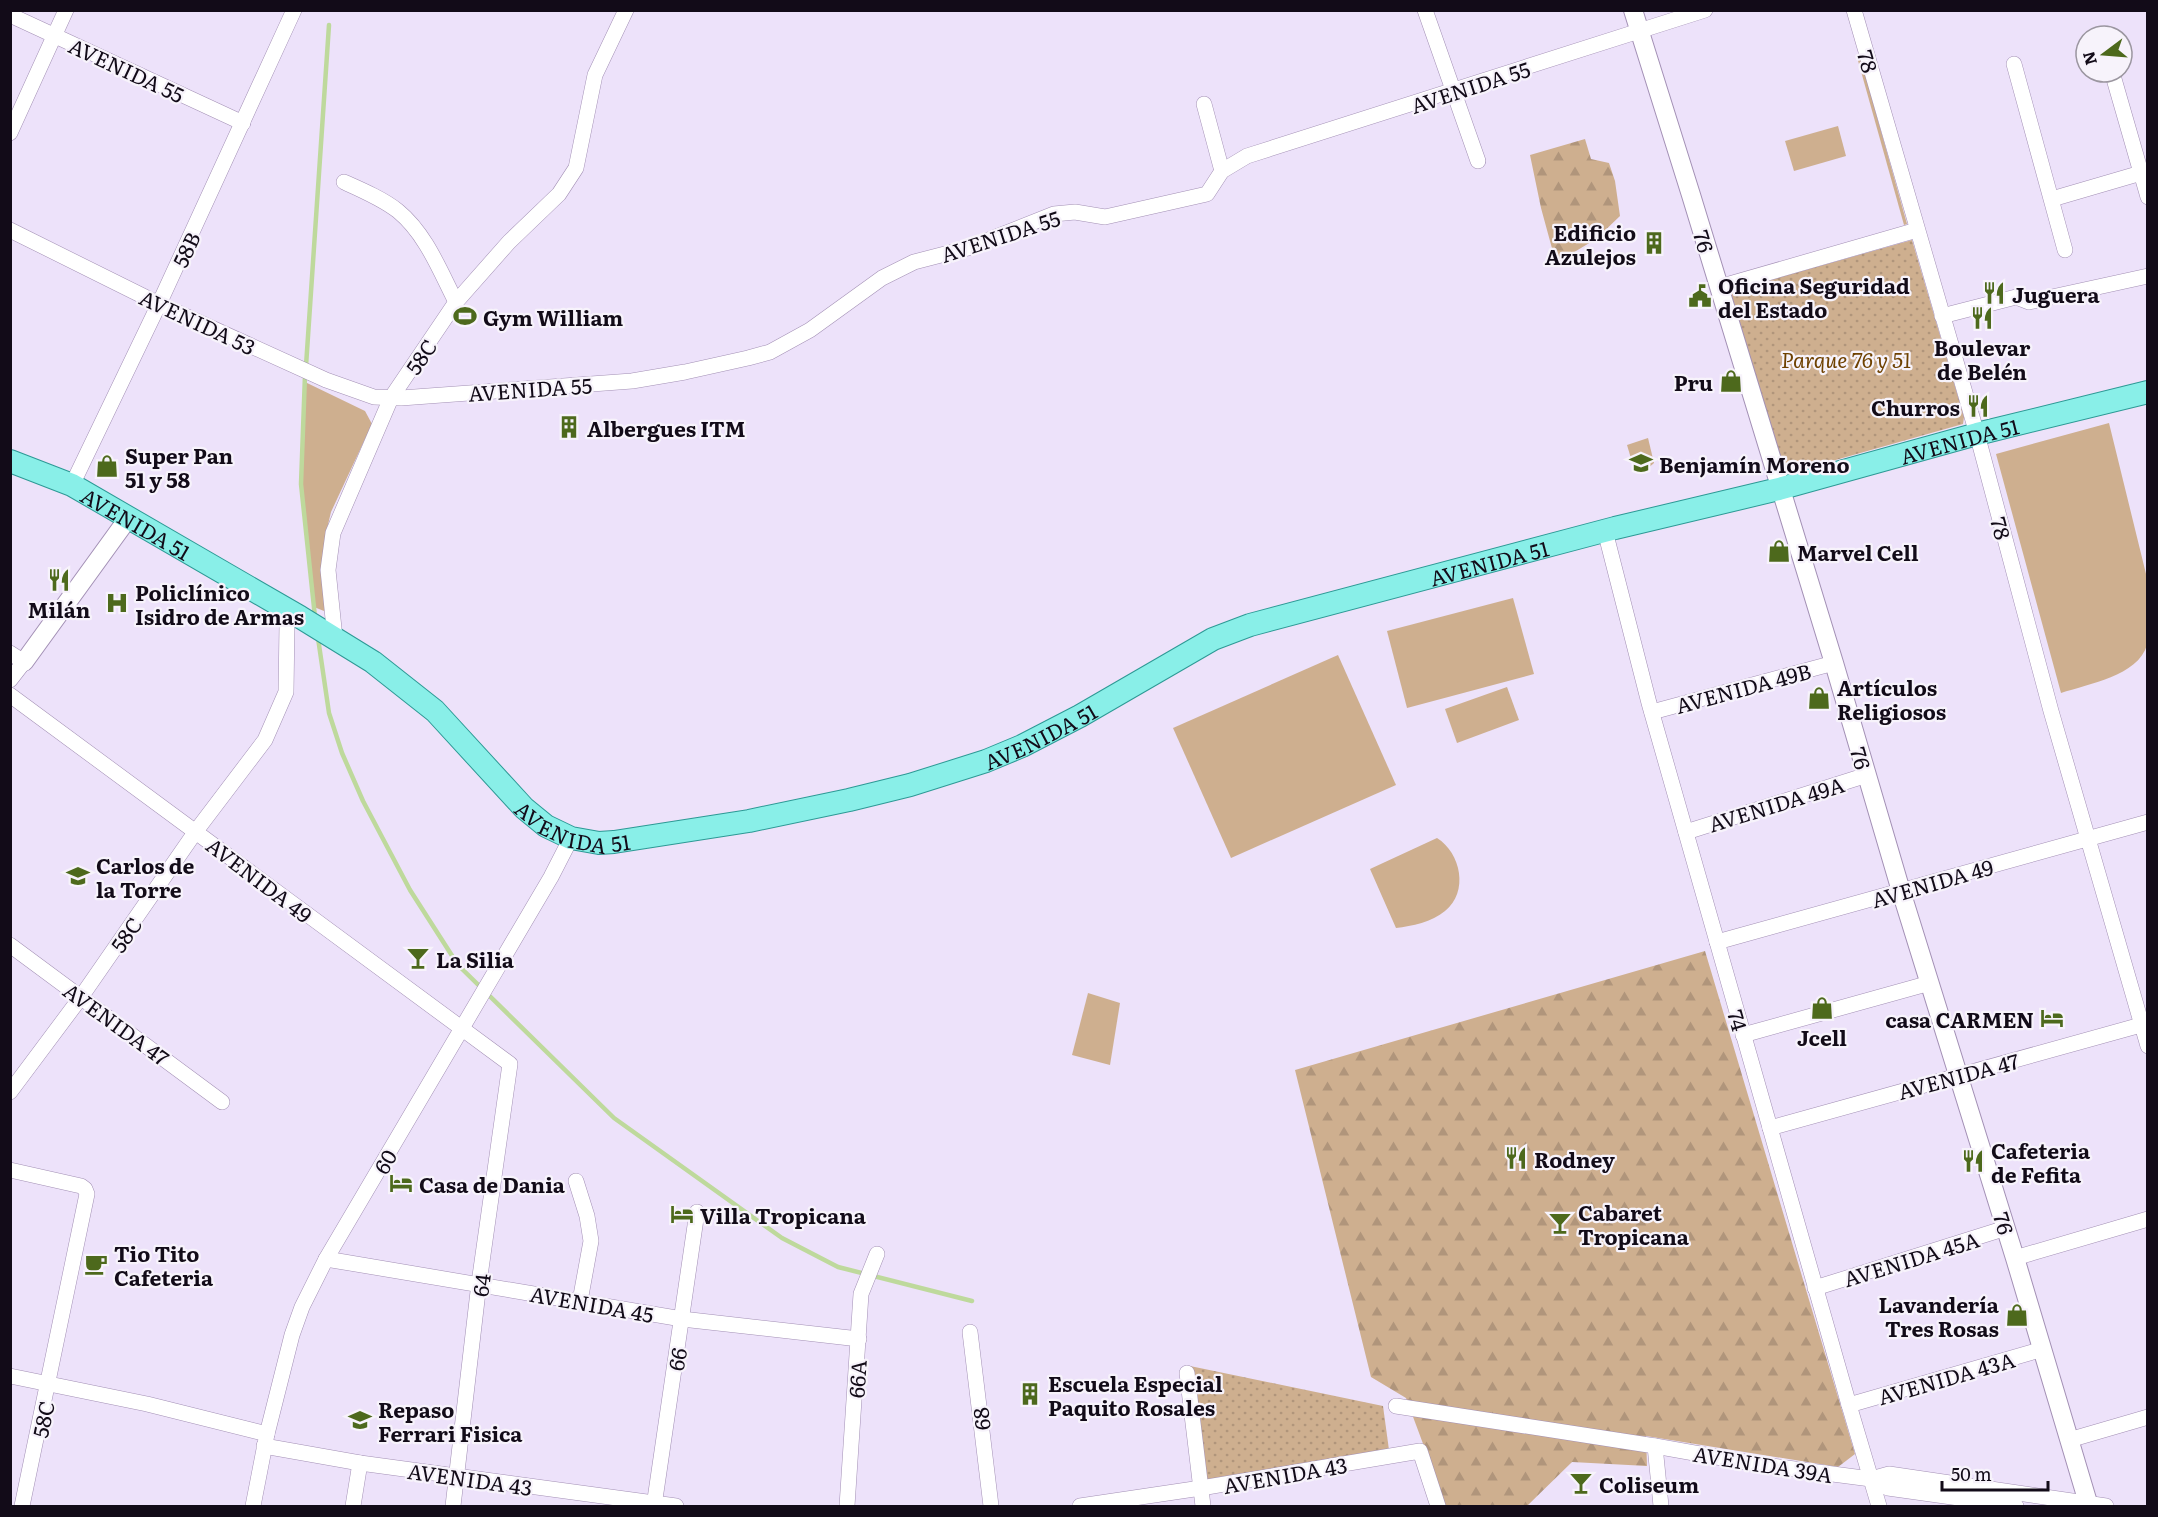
<svg xmlns="http://www.w3.org/2000/svg" width="2158" height="1517" viewBox="0 0 2158 1517" font-family="Literata,serif">
  <style>
    .grass { fill: #ceaf8f }
    .forest { fill: url(#forest-firs) }
    .park { fill: url(#park-dots) }
    .lines { fill: none; stroke-linecap: round; stroke-linejoin: round }
    .stream { stroke: #bed99c; stroke-width: 4.5 }
    .minor-casing { stroke: #a390b5; stroke-width: 16 }
    .tertiary-casing { stroke: #a390b5; stroke-width: 20 }
    .primary-casing { stroke: #2d9995; stroke-width: 24 }
    .minor { stroke: #fff; stroke-width: 15 }
    .tertiary { stroke: #fff; stroke-width: 18 }
    .primary { stroke: #89efe8; stroke-width: 22 }
    .labels { text-anchor: middle; dominant-baseline: central; stroke-width: 4.5; stroke-linejoin: round; paint-order: stroke }
    .street-label { font-size: 21px; fill: #120b18; stroke: #f7f3fb }
    .poi-label { font-size: 21px; font-weight: bold; fill: #120b18; stroke: #f7f3fb; text-anchor: start }
    .park-label { font-size: 21px; font-style: italic; fill: #6e4100; stroke: #f7f3fb }
  </style>
  <defs>
    <pattern id="forest-firs" width="22" height="20" patternUnits="userSpaceOnUse" patternTransform="scale(1.5)"><rect width="22" height="20" fill="#ceaf8f"/><path d="M5 1l3.5 6h-7zM16 11l3.5 6h-7z" fill="#b0957b"/></pattern>
    <pattern id="park-dots" width="8" height="8" patternUnits="userSpaceOnUse" patternTransform="scale(1.5)"><rect width="8" height="8" fill="#ceaf8f"/><path d="M2 2h.1M6 6h.1" fill="none" stroke="#b0957b" stroke-width="1.8" stroke-linecap="round"/></pattern>
  </defs>
  <rect width="100%" height="100%" fill="#ede2fa"/>
  <g class="grass">
    <path d="M1860,56L1907,224L1904,225L1857,57Z"/>
    <path d="M1838,126L1846,156L1794,171L1785,141Z"/>
    <path d="M305,382L365,411L372,424L331,512L326,533L329,613L314,607L301,484Z"/>
    <path d="M2109,423L2147,578V645C2138,676 2088,684 2061,693L1996,454Z"/>
    <path d="M1648,438L1654,463L1646,470L1633,465L1627,445Z"/>
    <path d="M1513,598L1534,674L1407,708L1387,631Z"/>
    <path d="M1338,655L1396,785L1231,858L1173,728Z"/>
    <path d="M1507,687L1519,720L1457,743L1445,709Z"/>
    <path d="M1437,838C1461,853 1469,892 1445,911C1432,922 1412,926 1396,928L1370,869Z"/>
    <path d="M1088,993L1120,1003L1110,1065L1072,1055Z"/>
  </g>
  <g class="forest">
    <path d="M1585,139L1591,159L1609,163L1615,181L1620,216L1596,239L1556,263L1541,208L1530,155Z"/>
    <path d="M1705,951L1855,1454L1838,1467L1646,1436L1647,1466L1572,1462L1527,1506H1444L1425,1449L1406,1398L1371,1377L1295,1070Z"/>
  </g>
  <g class="park">
    <path d="M1912,240L1964,417L1963,424L1786,474L1781,469L1727,292Z"/>
    <path d="M1190,1366L1383,1406L1389,1450L1206,1481Z"/>
  </g>
  <g class="lines">
    <g class="stream">
      <path d="M306,366L329,25"/>
      <path d="M305,375L301,484L315,617"/>
      <path d="M318,638L329,713L342,753L363,801L410,890L458,965L614,1118L782,1238L838,1267L972,1301"/>
    </g>
    <g class="minor-casing">
      <g id="minor">
        <path d="M1425,10L1478,161"/>
        <path d="M1854,10L1977,434L2051,711L2148,1046"/>
        <path d="M10,15L243,123"/>
        <path d="M2102,34V36"/>
        <path d="M2014,64L2065,250"/>
        <path d="M2112,72L2148,197"/>
        <path d="M1204,104L1222,171"/>
        <path d="M10,133L66,10"/>
        <path d="M344,182C362,190 383,199 398,211C426,234 440,271 456,302"/>
        <path d="M2052,199L2141,173"/>
        <path d="M10,230L159,304L326,380L374,397L401,398L632,381L685,372L748,358L770,352L810,330L882,278L914,262L968,248L1054,214L1075,212L1105,217L1207,194L1222,171L1247,156L1705,10"/>
        <path d="M1719,287L1917,230"/>
        <path d="M1942,316L2016,297L2029,302L2148,276"/>
        <path d="M72,485L159,304L294,10"/>
        <path d="M1605,531L1649,703L1849,1405L1879,1506"/>
        <path d="M335,638L328,570L333,533L391,398L456,302L509,242L559,194L576,168L595,75L626,10"/>
        <path d="M10,653L24,662L10,680"/>
        <path d="M10,695L510,1064L479,1283L453,1506"/>
        <path d="M1652,712L1834,663"/>
        <path d="M1686,832L1867,775"/>
        <path d="M1717,942L2148,822"/>
        <path d="M10,945L222,1102"/>
        <path d="M1743,1035L1930,983"/>
        <path d="M10,1092L81,997L196,831L265,740L286,692L287,624L285,609"/>
        <path d="M1770,1128L2148,1023"/>
        <path d="M10,1170L81,1186L85,1189L87,1194L22,1506"/>
        <path d="M576,1181L587,1216L591,1241L580,1301"/>
        <path d="M2015,1258L2148,1219"/>
        <path d="M326,1259L682,1319L859,1339"/>
        <path d="M1815,1288L2006,1228"/>
        <path d="M970,1332L991,1506"/>
        <path d="M1187,1373L1203,1506"/>
        <path d="M10,1376L147,1404L267,1434"/>
        <path d="M1849,1405L2043,1349"/>
        <path d="M1396,1406L1655,1446L1756,1464L1871,1479L1888,1488L2016,1506"/>
        <path d="M2069,1440L2148,1417"/>
        <path d="M264,1446L360,1463L676,1506"/>
        <path d="M1655,1446L1661,1506"/>
        <path d="M1871,1479L1889,1474L2106,1506"/>
        <path d="M253,1506L267,1434L292,1335L302,1307L326,1259L551,877L571,838"/>
        <path d="M353,1506L360,1463"/>
        <path d="M654,1506L697,1212"/>
        <path d="M847,1506L861,1294L877,1254"/>
        <path d="M1080,1506L1201,1488L1420,1451L1438,1506"/>
      </g>
    </g>
    <g class="tertiary-casing">
      <g id="tertiary">
        <path d="M1633,10L1691,195L1834,663L1901,891L2015,1258L2089,1506"/>
        <path d="M24,662L129,517"/>
      </g>
    </g>
    <g class="primary-casing">
      <g id="primary">
        <path id="s1" d="M10,461L72,485L300,617L373,662L435,711L524,808L546,826L571,838L599,843L614,842L749,821L849,800L910,785L986,761L1022,746L1080,716L1213,639L1250,625L1615,528L1779,489L1977,434L2148,392"/>
      </g>
    </g>
    <use href="#minor" class="minor"/>
    <use href="#tertiary" class="tertiary"/>
    <use href="#primary" class="primary"/>
  </g>
  <defs>
    <g id="building-bare" transform="scale(1.8)"><path d="M-4-6H4V6H1V3H-1V6H-4ZM-2.5-4.3h1.7v1.8h-1.7ZM.8-4.3h1.7v1.8H.8ZM-2.5-1h1.7V.8h-1.7ZM.8-1h1.7V.8H.8Z" fill="#4d691c" stroke="#f7f3fb" stroke-width="2.5" paint-order="stroke"/></g>
    <g id="restaurant-bare" transform="scale(1.8)"><path d="M-5-6h1v4h1v-4h1v4h1v-4h1v5L-1.5 .5V6h-2V.5L-5-1ZM5-6V6H3V1.5H1.5Q1.5-4 5-6Z" fill="#4d691c" stroke="#f7f3fb" stroke-width="2.5" paint-order="stroke"/></g>
    <g id="civic-bare" transform="scale(1.8)"><path d="M-.6-6.5H3V-4.5H.6V-3L4-1V1h2V6H-6V1h2V-1L-.6-3ZM-1.2 2.5V6h2.4V2.5Z" fill="#4d691c" stroke="#f7f3fb" stroke-width="2.5" paint-order="stroke"/></g>
    <g id="stadium-bare" transform="scale(1.8)"><path d="M0-5a6.5 5 0 1 0 0 10a6.5 5 0 1 0 0-10ZM-3.5-1.8h7v3.6h-7Z" fill="#4d691c" stroke="#f7f3fb" stroke-width="2.5" paint-order="stroke"/></g>
    <g id="shop-bare" transform="scale(1.8)"><path d="M-5-2.5h2.3a2.7 3.5 0 0 1 5.4 0H5L5.5 6h-11ZM-1.5-2.5h3a1.5 2.3 0 0 0-3 0Z" fill="#4d691c" stroke="#f7f3fb" stroke-width="2.5" paint-order="stroke"/></g>
    <g id="school-bare" transform="scale(1.8)"><path d="M0-5L7-2L0 1L-7-2ZM-4 1L0 2.5L4 1V4Q0 6-4 4Z" fill="#4d691c" stroke="#f7f3fb" stroke-width="2.5" paint-order="stroke"/></g>
    <g id="hospital-bare" transform="scale(1.8)"><path d="M-5-5h3v3.5h4V-5h3V5h-3V1.5h-4V5h-3Z" fill="#4d691c" stroke="#f7f3fb" stroke-width="2.5" paint-order="stroke"/></g>
    <g id="bar-bare" transform="scale(1.8)"><path d="M-6-5H6L.8 .8V4.5H3.5V6h-7V4.5H-.8V.8Z" fill="#4d691c" stroke="#f7f3fb" stroke-width="2.5" paint-order="stroke"/></g>
    <g id="hotel-bare" transform="scale(1.8)"><path d="M-6-4.5h1.5V1H6V5H4.5V3h-9V5H-6ZM-4 0a1.8 1.8 0 1 1 3.6 0ZM.5 0V-2.5h3Q6-2.5 6 0Z" fill="#4d691c" stroke="#f7f3fb" stroke-width="2.5" paint-order="stroke"/></g>
    <g id="cafe-bare" transform="scale(1.8)"><path d="M-5.5-4.5H6V0H3Q3 3.5 0 3.5H-2.5Q-5.5 3.5-5.5 0ZM3-3.2v2h1.7v-2ZM-6 4.5H4V6H-6Z" fill="#4d691c" stroke="#f7f3fb" stroke-width="2.5" paint-order="stroke"/></g>
  </defs>
  <g fill-rule="evenodd">
    <use href="#building-bare" x="1654" y="243"/>
    <use href="#restaurant-bare" x="1994" y="293"/>
    <use href="#civic-bare" x="1700" y="296"/>
    <use href="#stadium-bare" x="465" y="316"/>
    <use href="#restaurant-bare" x="1982" y="318"/>
    <use href="#shop-bare" x="1731" y="381"/>
    <use href="#restaurant-bare" x="1978" y="406"/>
    <use href="#building-bare" x="569" y="427"/>
    <use href="#school-bare" x="1641" y="463"/>
    <use href="#shop-bare" x="107" y="466"/>
    <use href="#shop-bare" x="1779" y="551"/>
    <use href="#restaurant-bare" x="59" y="580"/>
    <use href="#hospital-bare" x="117" y="603"/>
    <use href="#shop-bare" x="1819" y="698"/>
    <use href="#school-bare" x="78" y="876"/>
    <use href="#bar-bare" x="418" y="958"/>
    <use href="#shop-bare" x="1822" y="1008"/>
    <use href="#hotel-bare" x="2052" y="1018"/>
    <use href="#restaurant-bare" x="1516" y="1158"/>
    <use href="#restaurant-bare" x="1973" y="1161"/>
    <use href="#hotel-bare" x="401" y="1183"/>
    <use href="#hotel-bare" x="682" y="1214"/>
    <use href="#bar-bare" x="1560" y="1223"/>
    <use href="#cafe-bare" x="96" y="1264"/>
    <use href="#shop-bare" x="2017" y="1315"/>
    <use href="#building-bare" x="1030" y="1394"/>
    <use href="#school-bare" x="360" y="1420"/>
    <use href="#bar-bare" x="1581" y="1483"/>
  </g>
  <g class="labels">
    <g class="street-label">
      <text transform="translate(1869 61) rotate(74)">78</text>
      <text transform="translate(127 69) rotate(25)">AVENIDA 55</text>
      <text transform="translate(1470 86) rotate(-18)">AVENIDA 55</text>
      <text transform="translate(1000 235) rotate(-18)">AVENIDA 55</text>
      <text transform="translate(1705 241) rotate(73)">76</text>
      <text transform="translate(185 249) rotate(-65)">58B</text>
      <text transform="translate(198 321) rotate(25)">AVENIDA 53</text>
      <text transform="translate(420 356) rotate(-56)">58C</text>
      <text transform="translate(530 388) rotate(-4)">AVENIDA 55</text>
      <text stroke="none"><textPath href="#s1" startOffset="2138">AVENIDA 51</textPath></text>
      <text stroke="none"><textPath href="#s1" startOffset="141">AVENIDA 51</textPath></text>
      <text transform="translate(2002 528) rotate(75)">78</text>
      <text stroke="none"><textPath href="#s1" startOffset="1652">AVENIDA 51</textPath></text>
      <text transform="translate(1743 687) rotate(-15)">AVENIDA 49B</text>
      <text stroke="none"><textPath href="#s1" startOffset="1167">AVENIDA 51</textPath></text>
      <text transform="translate(1862 758) rotate(74)">76</text>
      <text transform="translate(1776 803) rotate(-17)">AVENIDA 49A</text>
      <text stroke="none"><textPath href="#s1" startOffset="681">AVENIDA 51</textPath></text>
      <text transform="translate(260 879) rotate(37)">AVENIDA 49</text>
      <text transform="translate(1932 882) rotate(-16)">AVENIDA 49</text>
      <text transform="translate(125 934) rotate(-55)">58C</text>
      <text transform="translate(1739 1020) rotate(74)">74</text>
      <text transform="translate(117 1023) rotate(36)">AVENIDA 47</text>
      <text transform="translate(1958 1075) rotate(-15)">AVENIDA 47</text>
      <text transform="translate(384 1161) rotate(-60)">60</text>
      <text transform="translate(2005 1223) rotate(73)">76</text>
      <text transform="translate(1911 1258) rotate(-17)">AVENIDA 45A</text>
      <text transform="translate(480 1285) rotate(-83)">64</text>
      <text transform="translate(592 1303) rotate(10)">AVENIDA 45</text>
      <text transform="translate(676 1359) rotate(-81)">66</text>
      <text transform="translate(1946 1377) rotate(-16)">AVENIDA 43A</text>
      <text transform="translate(856 1379) rotate(-86)">66A</text>
      <text transform="translate(42 1419) rotate(-78)">58C</text>
      <text transform="translate(980 1419) rotate(-97)">68</text>
      <text transform="translate(1763 1463) rotate(9)">AVENIDA 39A</text>
      <text transform="translate(1285 1474) rotate(-10)">AVENIDA 43</text>
      <text transform="translate(470 1478) rotate(8)">AVENIDA 43</text>
    </g>
    <g class="poi-label">
      <text x="1636" y="231" text-anchor="end">Edificio<tspan x="1636" dy="24">Azulejos</tspan></text>
      <text x="1718" y="284">Oficina Seguridad<tspan x="1718" dy="24">del Estado</tspan></text>
      <text x="2012" y="293">Juguera</text>
      <text x="483" y="316">Gym William</text>
      <text x="1982" y="346" text-anchor="middle">Boulevar<tspan x="1982" dy="24">de Belén</tspan></text>
      <text x="1713" y="381" text-anchor="end">Pru</text>
      <text x="1960" y="406" text-anchor="end">Churros</text>
      <text x="587" y="427">Albergues ITM</text>
      <text x="125" y="454">Super Pan<tspan x="125" dy="24">51 y 58</tspan></text>
      <text x="1659" y="463">Benjamín Moreno</text>
      <text x="1797" y="551">Marvel Cell</text>
      <text x="135" y="591">Policlínico<tspan x="135" dy="24">Isidro de Armas</tspan></text>
      <text x="59" y="608" text-anchor="middle">Milán</text>
      <text x="1837" y="686">Artículos<tspan x="1837" dy="24">Religiosos</tspan></text>
      <text x="96" y="864">Carlos de<tspan x="96" dy="24">la Torre</tspan></text>
      <text x="436" y="958">La Silia</text>
      <text x="2034" y="1018" text-anchor="end">casa CARMEN</text>
      <text x="1822" y="1036" text-anchor="middle">Jcell</text>
      <text x="1991" y="1149">Cafeteria<tspan x="1991" dy="24">de Fefita</tspan></text>
      <text x="1534" y="1158">Rodney</text>
      <text x="419" y="1183">Casa de Dania</text>
      <text x="1578" y="1211">Cabaret<tspan x="1578" dy="24">Tropicana</tspan></text>
      <text x="700" y="1214">Villa Tropicana</text>
      <text x="114" y="1252">Tio Tito<tspan x="114" dy="24">Cafeteria</tspan></text>
      <text x="1999" y="1303" text-anchor="end">Lavandería<tspan x="1999" dy="24">Tres Rosas</tspan></text>
      <text x="1048" y="1382">Escuela Especial<tspan x="1048" dy="24">Paquito Rosales</tspan></text>
      <text x="378" y="1408">Repaso<tspan x="378" dy="24">Ferrari Fisica</tspan></text>
      <text x="1599" y="1483">Coliseum</text>
    </g>
    <g class="park-label">
      <text x="1846" y="358">Parque 76 y 51</text>
    </g>
  </g>
  <rect width="2158" height="1517" fill="none" stroke="#120b18" stroke-width="24"/>
  <g transform="translate(2104 54) rotate(254)"><circle r="28" fill="#f7f3fb" stroke="#9b96a0" stroke-width="1.5"/>
  <path d="M0-4.5L10 22L0 15L-10 22Z" fill="#4d691c"/>
  <text y="-9" font-size="16" font-weight="bold" text-anchor="middle" fill="#120b18">N</text>
  </g>
  <path d="M1942 1481v9h106v-9" fill="none" stroke="#120b18" stroke-width="3"/>
  <text x="1951" y="1481" font-size="18" fill="#120b18" stroke="#f7f3fb" stroke-width="4.5" paint-order="stroke">50 m</text>
</svg>
